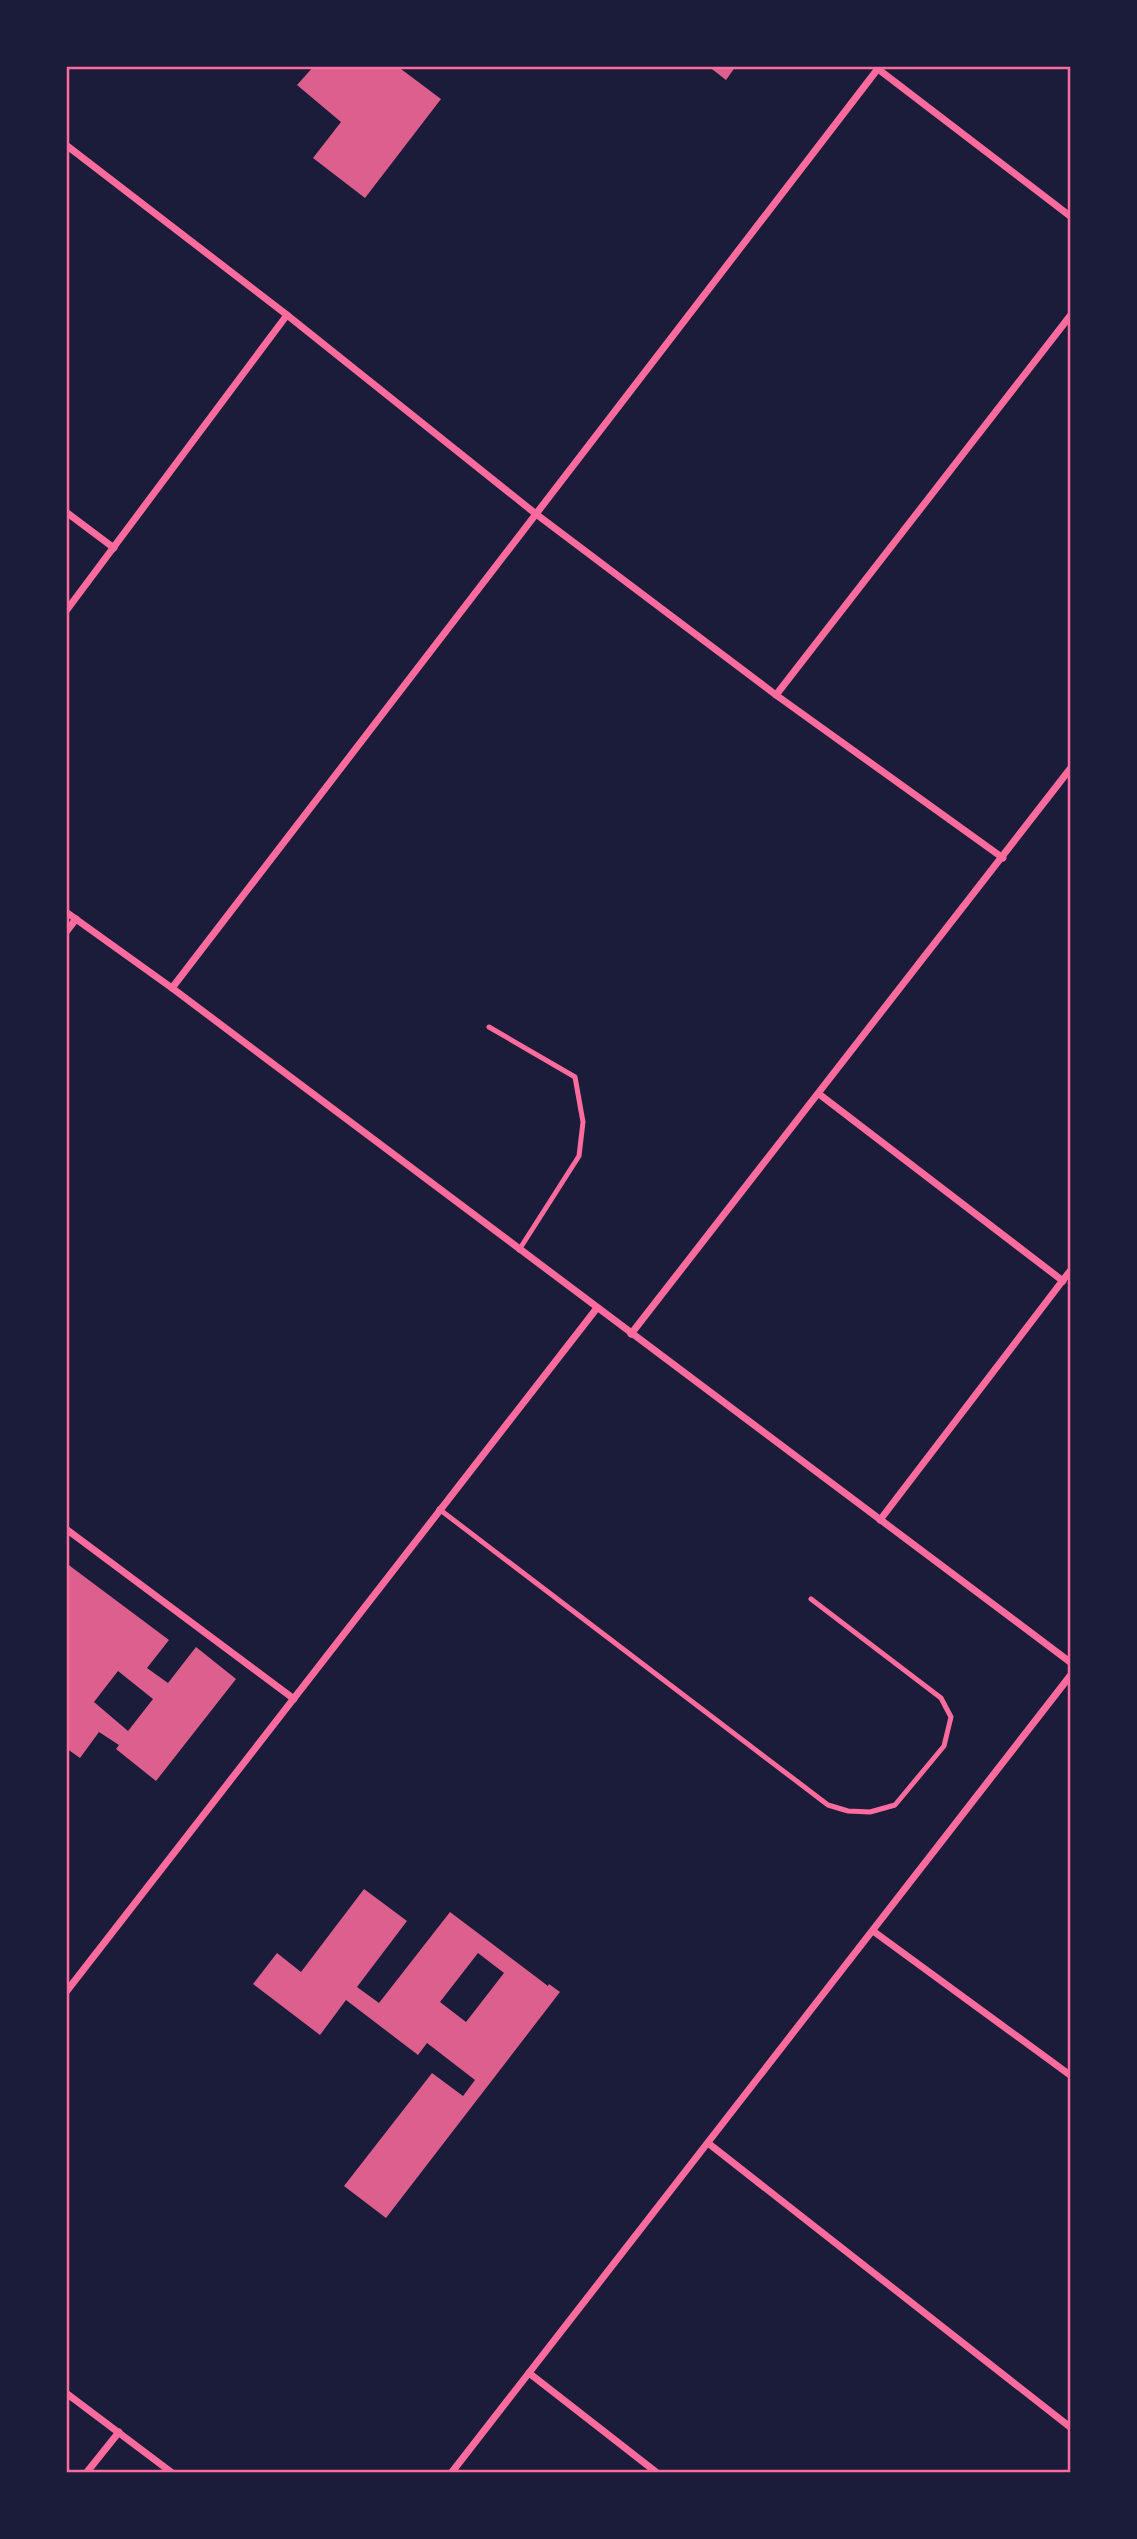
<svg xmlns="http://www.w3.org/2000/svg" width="1137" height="2539" viewBox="0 0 1137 2539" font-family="Ubuntu,sans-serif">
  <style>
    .building { fill: #dd5f8e; fill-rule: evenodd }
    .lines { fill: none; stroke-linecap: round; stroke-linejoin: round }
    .service { stroke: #ff6b9d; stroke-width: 5 }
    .minor { stroke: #ff6b9d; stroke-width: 7 }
    .neatline { fill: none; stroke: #ff6b9d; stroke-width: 2.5 }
  </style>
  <rect width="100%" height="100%" fill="#1b1b3a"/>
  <g class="building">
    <path d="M314,66H397L441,99L365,198L313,158L341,122L297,85Z"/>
    <path d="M708,66H736L726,80Z"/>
    <path d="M66,1563L169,1640L147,1668L168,1683L196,1647L236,1679L156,1781L116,1749L119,1745L99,1732L80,1758L66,1748ZM118,1671L153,1699L128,1731L94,1702Z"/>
    <path d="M364,1889L407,1921L357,1987L379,2003L450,1912L548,1986L549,1984L560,1992L386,2218L344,2186L432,2073L463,2096L475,2080L427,2043L418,2055L346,2000L320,2035L253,1984L277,1953L301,1972ZM478,1953L504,1973L466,2022L440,2002Z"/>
  </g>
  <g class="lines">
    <g class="service">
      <path d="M489,1027L575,1077L583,1122L579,1156L519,1250"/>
      <path d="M439,1509L828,1805L848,1811L870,1812L895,1805L944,1746L951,1717L941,1698L811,1599"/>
    </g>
    <g class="minor">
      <path d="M878,69L1070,216"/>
      <path d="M66,145L287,315L536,514L776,695L1003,858"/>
      <path d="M66,512L114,548"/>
      <path d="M66,611L287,315"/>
      <path d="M776,695L1070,316"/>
      <path d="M66,912L172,988L1070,1662"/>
      <path d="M66,932L76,919"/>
      <path d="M172,988L880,66"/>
      <path d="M819,1094L1063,1281"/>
      <path d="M631,1334L1070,769"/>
      <path d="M880,1520L1070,1271"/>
      <path d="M66,1529L294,1699"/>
      <path d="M873,1931L1070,2075"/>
      <path d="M66,1992L597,1308"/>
      <path d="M708,2143L1070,2427"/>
      <path d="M529,2373L656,2472"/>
      <path d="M66,2393L171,2472"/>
      <path d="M87,2472L119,2432"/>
      <path d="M452,2472L1070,1676"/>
    </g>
  </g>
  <rect width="1137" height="2539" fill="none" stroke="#1b1b3a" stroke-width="136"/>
  <rect x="68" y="68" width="1001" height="2403" class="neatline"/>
</svg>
